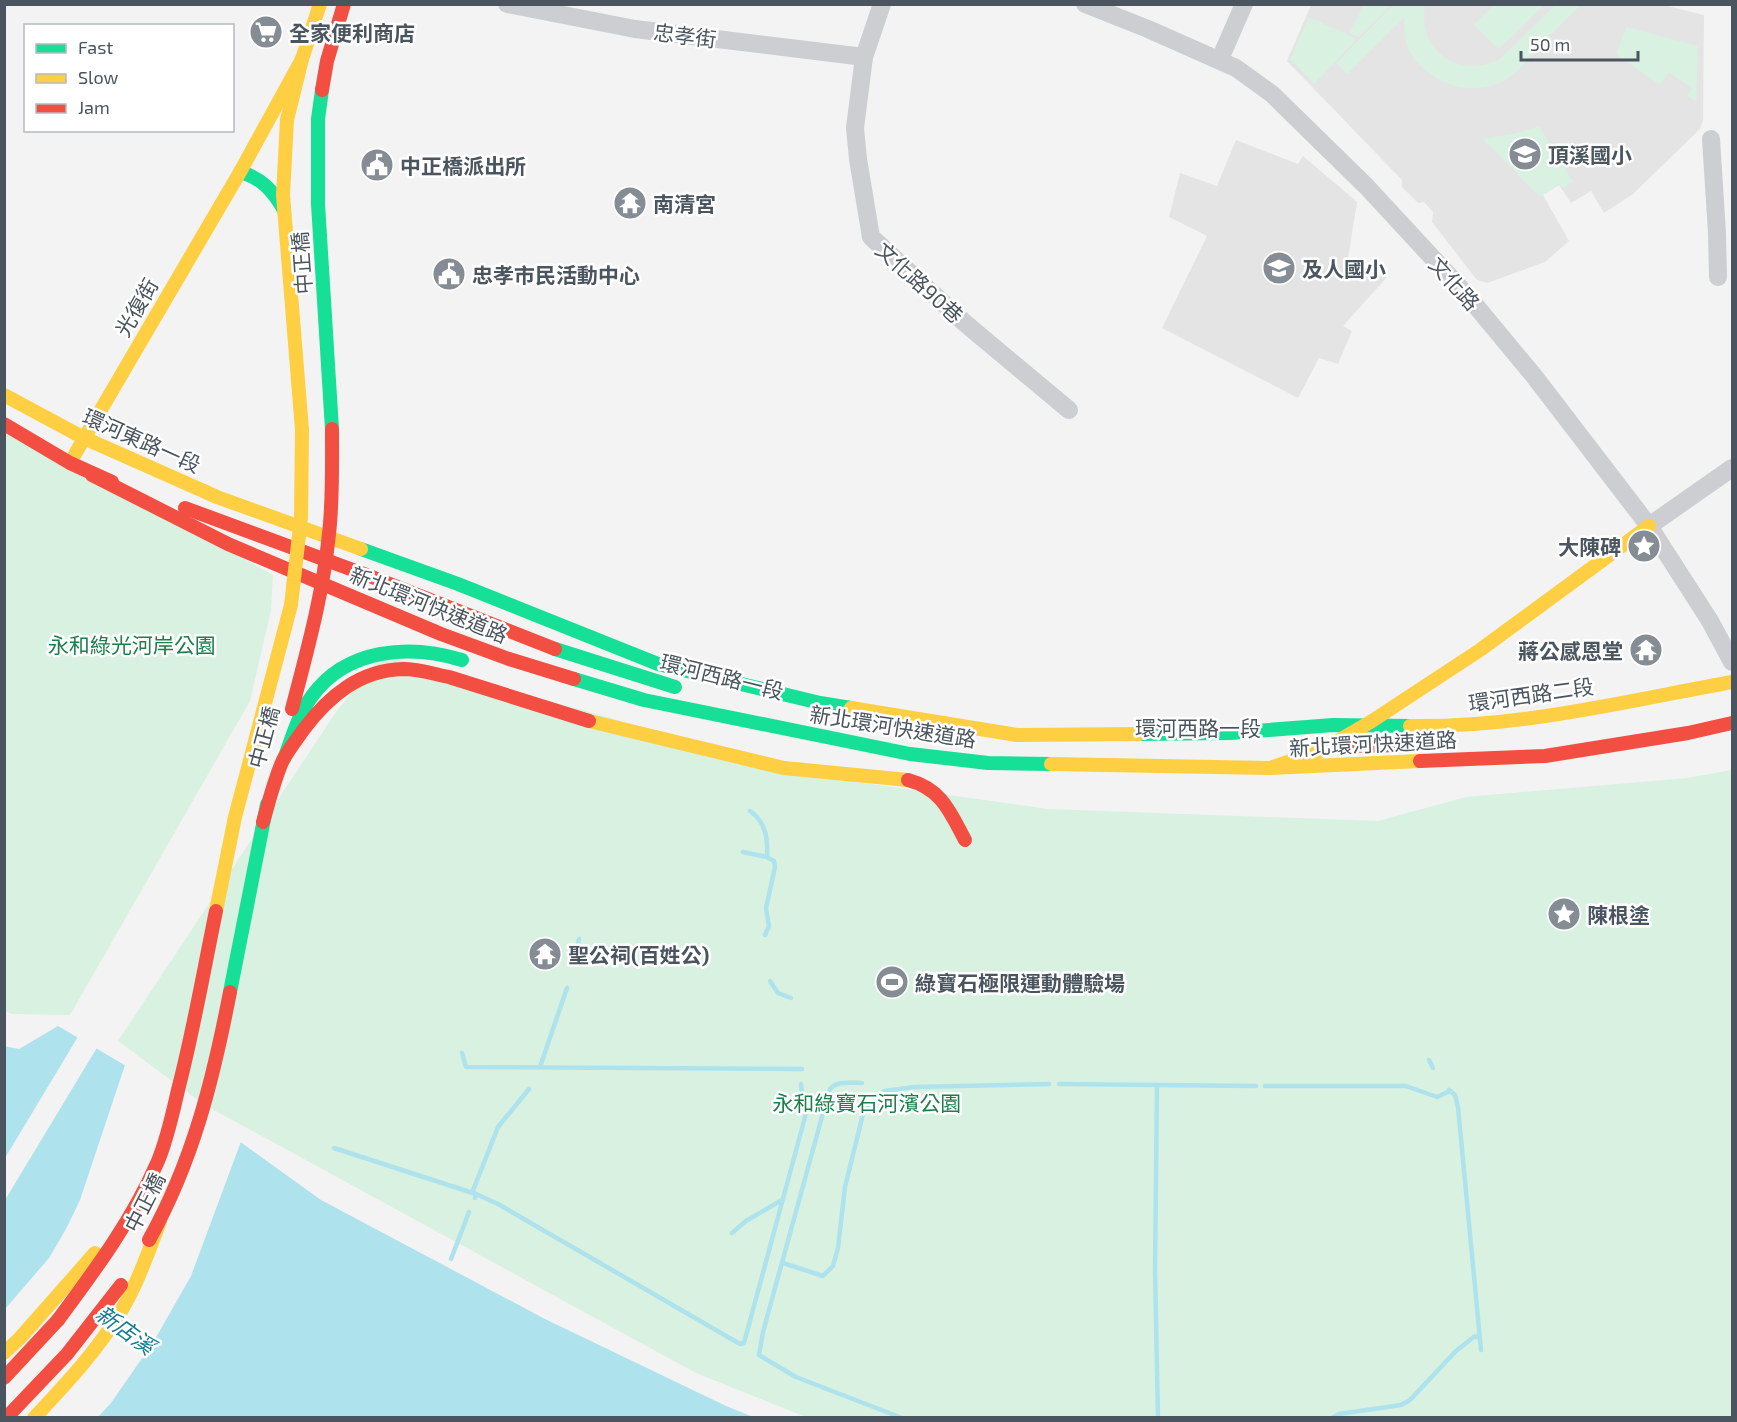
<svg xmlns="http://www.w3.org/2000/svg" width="1737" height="1422" viewBox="0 0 1737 1422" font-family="'Exo 2','Noto Sans TC',sans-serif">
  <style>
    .education { fill: #e5e4e5 }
    .green { fill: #d8f1e1 }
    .water { fill: #aee2ed }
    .pier { fill: #f3f3f3 }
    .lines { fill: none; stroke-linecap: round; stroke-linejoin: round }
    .stream { stroke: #aee2ed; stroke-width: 4.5 }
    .street { stroke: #ccced1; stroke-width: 18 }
    .fast { stroke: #16e098; stroke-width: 14 }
    .slow { stroke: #ffcf43; stroke-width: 14 }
    .jam { stroke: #f24e42; stroke-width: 14 }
    .slow-bridge { stroke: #ffcf43; stroke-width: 14 }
    .jam-bridge { stroke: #f24e42; stroke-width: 14 }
    .labels { text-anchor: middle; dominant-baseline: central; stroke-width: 5; stroke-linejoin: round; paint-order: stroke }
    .poi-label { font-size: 21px; font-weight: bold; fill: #4a555f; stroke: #fff; text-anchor: start }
    .street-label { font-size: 21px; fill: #4a555f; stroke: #fff }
    .park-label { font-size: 21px; fill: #1b7f4a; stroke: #fff }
    .water-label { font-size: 22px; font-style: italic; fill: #117b93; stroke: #fff }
  </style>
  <rect width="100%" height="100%" fill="#f3f3f3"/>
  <g class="education">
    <path d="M1311,5H1663L1704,15L1703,120L1700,129L1633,194L1604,213L1591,191L1571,203L1559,185L1543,195L1569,241L1545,262L1487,283L1477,280L1432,222L1433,212L1424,202L1418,203L1402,187V180L1287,61Z"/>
    <path d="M1236,140L1298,164L1303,156L1357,202L1348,259L1387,277L1343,326L1352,331L1338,364L1319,358L1298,398L1162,328L1207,236L1169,217L1180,173L1217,186Z"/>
  </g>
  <g class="green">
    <path d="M1495,4H1544V5L1499,49L1474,25Z"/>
    <path d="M1364,5H1391L1359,37L1349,33Z"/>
    <path d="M1393,5H1425C1417,51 1459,80 1500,59L1555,5H1578L1577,9C1561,24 1546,40 1531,55C1524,62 1517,72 1508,78C1475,100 1427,84 1409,50C1404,40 1405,28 1404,18L1347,74L1336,63Z"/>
    <path d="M1309,17L1357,39L1314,84L1290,59Z"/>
    <path d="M1626,27L1698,46L1696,102L1687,96L1692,88L1669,72L1660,85L1616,54Z"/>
    <path d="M1539,126L1573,182L1562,188L1559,184L1540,197L1483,139L1517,133Z"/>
    <path d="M5,426L273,575L271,610L250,701L70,1015L12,1014L5,1011Z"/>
    <path d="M382,655L828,778L1048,809L1378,821L1466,797L1687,778L1732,770V1417H806L696,1373L203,1104L118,1041L336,712Z"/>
  </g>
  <path class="water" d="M58,1026L174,1094L321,1200L545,1319L726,1406L753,1417H13L4,1410V1046L19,1049Z"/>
  <g class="pier">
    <path d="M79,1035L98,1046L5,1200V1158Z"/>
    <path d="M126,1062L176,1091L242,1139L191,1276L154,1341L111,1403L97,1418H9L4,1414L5,1309L49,1258L66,1229L80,1200Z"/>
  </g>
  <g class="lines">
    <g class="stream">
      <path d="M750,811C766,822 768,839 767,857"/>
      <path d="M743,852L767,857L774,861L775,867L766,908L769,926L765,935"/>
      <path d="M574,962L579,939"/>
      <path d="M770,981L778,993L791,998"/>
      <path d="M462,1053L466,1067L802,1069"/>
      <path d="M1429,1060L1433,1068"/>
      <path d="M540,1067L567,988"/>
      <path d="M862,1083C851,1083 835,1080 829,1091L763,1332L759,1355L796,1377L902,1418"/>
      <path d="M1059,1084L1256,1086"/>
      <path d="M1157,1085L1155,1270L1158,1418"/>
      <path d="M1265,1086H1406L1437,1097L1450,1091"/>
      <path d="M1449,1090L1455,1095L1458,1107L1481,1350"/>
      <path d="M334,1148L476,1194L475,1198"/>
      <path d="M472,1193L498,1127L529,1089"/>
      <path d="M476,1194L498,1204L740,1344L744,1343L804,1121L808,1103L802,1093L801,1084"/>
      <path d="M732,1233L746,1221L782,1200"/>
      <path d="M451,1259L469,1212"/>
      <path d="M783,1263L823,1276L833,1266L838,1248L845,1187L863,1114L875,1097L885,1091L914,1087L1049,1084"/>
      <path d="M1332,1418L1339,1414L1401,1405L1410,1400L1456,1351L1475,1336L1479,1338"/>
    </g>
    <g class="street">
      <path d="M507,4L635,29L864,57"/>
      <path d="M882,4L864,57L855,128L858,159L871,237L966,324L1069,410"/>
      <path d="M1085,4L1148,29L1236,68L1272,94L1367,187L1466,294L1534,376L1649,526L1710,621L1732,662"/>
      <path d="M1220,59L1244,4"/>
      <path d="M1711,139L1717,233L1718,277"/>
      <path d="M1649,526L1732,468"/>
    </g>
    <g class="fast">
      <path d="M322,90L318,119V204L332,429"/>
      <path d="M240,172C262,178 273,191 284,210"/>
      <path d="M361,549L458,584L658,664L820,703L851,708"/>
      <path d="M555,649L675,687"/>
      <path d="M574,679L644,700L910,754L988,763L1051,764"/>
      <path d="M1139,734L1230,733L1333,725L1410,726"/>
      <path d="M284,759C292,738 298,715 312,696C347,648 410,644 462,660"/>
      <path d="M230,992L267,804"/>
    </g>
    <g class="slow">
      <path d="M4,395L84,438L217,497L361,549"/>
      <path d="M302,430L283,195L287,120L302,59L320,4"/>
      <path d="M75,454L240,172L302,59"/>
      <path d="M851,708L1017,735L1139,734"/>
      <path d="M589,721L784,768L908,780"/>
      <path d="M1410,726C1518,728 1627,701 1732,682"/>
      <path d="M1051,764L1270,768L1420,761"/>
      <path d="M4,1353L20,1338L95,1253"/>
      <path d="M34,1418C65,1385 98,1350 121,1311C138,1283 148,1252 160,1222"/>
    </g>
    <g class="jam">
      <path d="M322,90L327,61L344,4"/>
      <path d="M4,424L70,463L112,482"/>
      <path d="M92,475L228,544L441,634L509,659L574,679"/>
      <path d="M185,508L372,577L555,649"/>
      <path d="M1326,746L1411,745"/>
      <path d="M1420,761L1545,756L1688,733L1732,723"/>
      <path d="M908,780C942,789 950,812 965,840"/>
      <path d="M263,822C269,802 274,780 283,760C289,749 297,739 304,729C329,696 360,670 403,669C419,669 434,674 449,677L589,721"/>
      <path d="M149,1240C193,1161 213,1080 230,992"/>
      <path d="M4,1378L58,1320"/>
      <path d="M6,1418L67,1354L121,1285"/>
    </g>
    <g class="slow-bridge">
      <path d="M1270,768L1321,751L1372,721L1480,650L1649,526"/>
      <path d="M216,911L235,817L291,605L301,518L302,430"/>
    </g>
    <g class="jam-bridge">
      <path d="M292,709C307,651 323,594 329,534C333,499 332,464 332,429"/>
      <path d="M58,1320C96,1269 133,1219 158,1161C168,1137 173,1111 179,1086C194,1028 204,969 216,911"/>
    </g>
  </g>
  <defs>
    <g id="supermarket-disc" transform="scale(1.725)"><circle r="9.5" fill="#858c93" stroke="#fff"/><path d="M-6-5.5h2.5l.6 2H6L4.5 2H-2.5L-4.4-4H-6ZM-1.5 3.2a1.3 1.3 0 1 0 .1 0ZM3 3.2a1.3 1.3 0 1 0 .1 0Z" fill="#fff"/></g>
    <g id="school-disc" transform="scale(1.725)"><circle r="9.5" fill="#858c93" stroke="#fff"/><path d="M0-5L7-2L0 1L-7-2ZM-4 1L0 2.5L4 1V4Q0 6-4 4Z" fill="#fff"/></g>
    <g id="civic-disc" transform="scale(1.725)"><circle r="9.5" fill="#858c93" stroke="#fff"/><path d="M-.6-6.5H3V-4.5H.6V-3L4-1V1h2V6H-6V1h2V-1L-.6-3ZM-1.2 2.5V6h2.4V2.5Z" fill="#fff"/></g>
    <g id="temple-disc" transform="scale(1.725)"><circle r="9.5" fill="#858c93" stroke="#fff"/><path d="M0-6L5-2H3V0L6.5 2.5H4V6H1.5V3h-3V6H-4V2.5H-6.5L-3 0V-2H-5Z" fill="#fff"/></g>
    <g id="sight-disc" transform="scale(1.725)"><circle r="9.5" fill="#858c93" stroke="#fff"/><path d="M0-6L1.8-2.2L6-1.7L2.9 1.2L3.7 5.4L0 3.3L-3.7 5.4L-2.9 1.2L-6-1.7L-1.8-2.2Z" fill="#fff"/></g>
    <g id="stadium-disc" transform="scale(1.725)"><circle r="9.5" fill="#858c93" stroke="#fff"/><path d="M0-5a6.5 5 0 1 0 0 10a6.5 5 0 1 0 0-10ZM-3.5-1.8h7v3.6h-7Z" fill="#fff"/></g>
  </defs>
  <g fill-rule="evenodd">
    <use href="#supermarket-disc" x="266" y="32"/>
    <use href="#school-disc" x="1525" y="154"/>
    <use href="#civic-disc" x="377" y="165"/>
    <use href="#temple-disc" x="630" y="203"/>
    <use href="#school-disc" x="1279" y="268"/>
    <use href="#civic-disc" x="449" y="274"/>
    <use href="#sight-disc" x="1644" y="546"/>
    <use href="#temple-disc" x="1646" y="650"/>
    <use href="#sight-disc" x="1564" y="914"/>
    <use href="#temple-disc" x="545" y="954"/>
    <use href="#stadium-disc" x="892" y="982"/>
  </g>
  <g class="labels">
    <g class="poi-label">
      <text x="289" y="32">全家便利商店</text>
      <text x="1548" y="154">頂溪國小</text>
      <text x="400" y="165">中正橋派出所</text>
      <text x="653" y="203">南清宮</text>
      <text x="1302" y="268">及人國小</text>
      <text x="472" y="274">忠孝市民活動中心</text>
      <text x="1621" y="546" text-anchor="end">大陳碑</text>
      <text x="1623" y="650" text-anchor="end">蔣公感恩堂</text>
      <text x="1587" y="914">陳根塗</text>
      <text x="568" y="954">聖公祠(百姓公)</text>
      <text x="915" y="982">綠寶石極限運動體驗場</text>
    </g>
    <g class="street-label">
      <text transform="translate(685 35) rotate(7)">忠孝街</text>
      <text transform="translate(301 263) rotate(-94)">中正橋</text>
      <text transform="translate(920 282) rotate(42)">文化路90巷</text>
      <text transform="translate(1455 283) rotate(48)">文化路</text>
      <text transform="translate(136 307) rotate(-60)">光復街</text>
      <text transform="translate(142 440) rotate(24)">環河東路一段</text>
      <text transform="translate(429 604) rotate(22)">新北環河快速道路</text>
      <text transform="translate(722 676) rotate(14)">環河西路一段</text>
      <text transform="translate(1531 694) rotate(-8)">環河西路二段</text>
      <text transform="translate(893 726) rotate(9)">新北環河快速道路</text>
      <text x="1198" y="727">環河西路一段</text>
      <text transform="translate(263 737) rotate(-75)">中正橋</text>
      <text transform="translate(1373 743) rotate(-3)">新北環河快速道路</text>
      <text transform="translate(144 1202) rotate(-63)">中正橋</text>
    </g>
    <g class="park-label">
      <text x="132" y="644">永和綠光河岸公園</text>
      <text x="867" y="1102">永和綠寶石河濱公園</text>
    </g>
    <g class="water-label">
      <text transform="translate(126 1329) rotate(36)">新店溪</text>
    </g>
  </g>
  <rect width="1737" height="1422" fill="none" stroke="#4a555f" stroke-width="12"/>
  <rect x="24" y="24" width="210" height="108" fill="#ffffff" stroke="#b7bbbf" stroke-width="1.5"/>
  <rect x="36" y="44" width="30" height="9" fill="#16e098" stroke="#b7bbbf" stroke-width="1.5"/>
  <text x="78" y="54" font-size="18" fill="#4a555f">Fast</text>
  <rect x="36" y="74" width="30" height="9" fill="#ffcf43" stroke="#b7bbbf" stroke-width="1.5"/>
  <text x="78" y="84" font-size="18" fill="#4a555f">Slow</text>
  <rect x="36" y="104" width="30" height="9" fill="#f24e42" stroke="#b7bbbf" stroke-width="1.5"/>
  <text x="78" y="114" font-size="18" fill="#4a555f">Jam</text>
  <path d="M1521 51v9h117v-9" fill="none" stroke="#4a555f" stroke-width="3"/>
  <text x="1530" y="51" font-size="18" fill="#4a555f" stroke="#ffffff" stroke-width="4.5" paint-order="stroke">50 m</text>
</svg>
